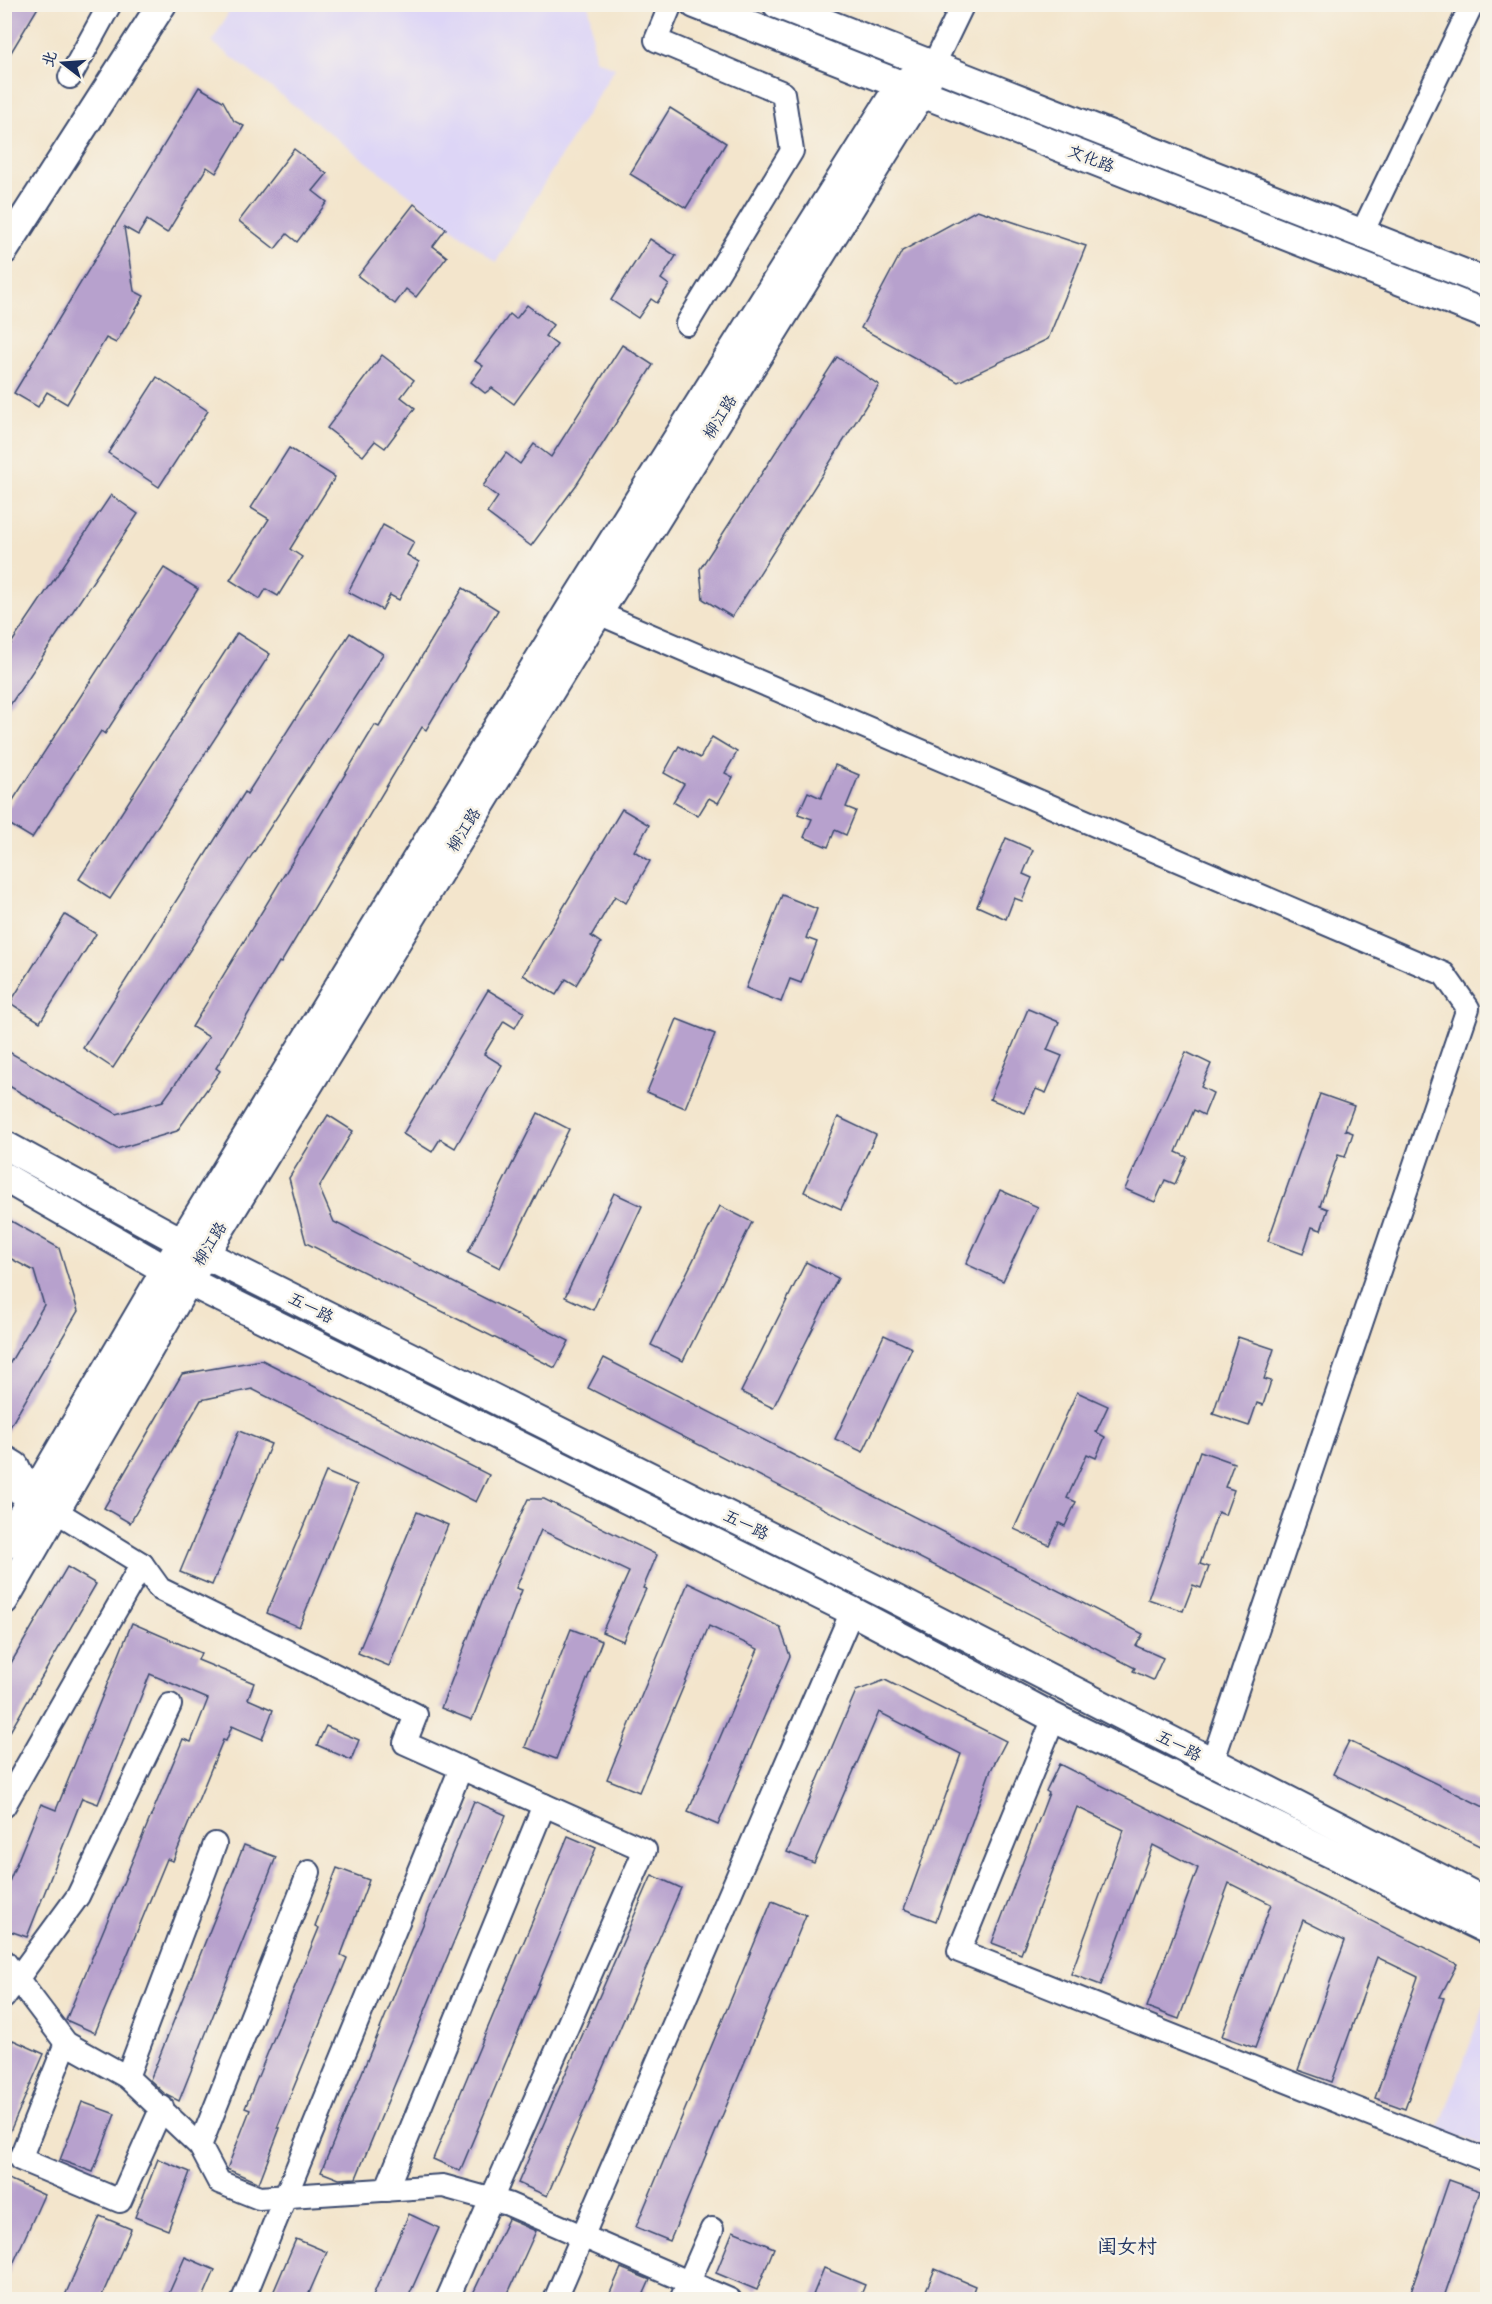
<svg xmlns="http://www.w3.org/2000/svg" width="1492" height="2304" viewBox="0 0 1492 2304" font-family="Pangolin,'LXGW WenKai TC',sans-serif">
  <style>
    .built { fill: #ddd5f6 }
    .building { fill: #b7a1cd }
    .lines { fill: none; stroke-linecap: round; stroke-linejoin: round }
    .minor-casing { stroke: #3b4a6e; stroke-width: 26 }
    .tertiary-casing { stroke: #3b4a6e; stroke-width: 32 }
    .minor { stroke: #fff; stroke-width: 22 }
    .tertiary { stroke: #fff; stroke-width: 28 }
    .labels { text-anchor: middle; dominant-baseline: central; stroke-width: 5; stroke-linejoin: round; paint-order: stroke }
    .street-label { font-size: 16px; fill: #1b2f5e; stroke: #f7f3e8 }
    .quarter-label { font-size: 20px; fill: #1b2f5e; stroke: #f7f3e8 }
  </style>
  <rect width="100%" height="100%" fill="#f7f3e8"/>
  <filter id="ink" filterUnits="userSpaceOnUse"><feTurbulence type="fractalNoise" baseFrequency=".0167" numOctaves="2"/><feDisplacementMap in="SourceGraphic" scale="12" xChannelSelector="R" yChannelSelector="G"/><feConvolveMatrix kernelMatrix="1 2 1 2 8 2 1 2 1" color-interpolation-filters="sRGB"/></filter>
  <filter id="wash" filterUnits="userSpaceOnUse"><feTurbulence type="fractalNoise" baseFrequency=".008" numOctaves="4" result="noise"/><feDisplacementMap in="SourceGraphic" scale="24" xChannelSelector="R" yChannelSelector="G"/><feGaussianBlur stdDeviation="1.35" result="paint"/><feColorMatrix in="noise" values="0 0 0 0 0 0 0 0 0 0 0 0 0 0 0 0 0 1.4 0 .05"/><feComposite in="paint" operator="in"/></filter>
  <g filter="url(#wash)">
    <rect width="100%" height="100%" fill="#f3e5cc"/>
    <g class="built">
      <path d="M233,5H589L595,59L615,68L496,262L212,42Z"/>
      <path d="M1487,1998V2147L1439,2129Z"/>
    </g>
    <g id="blocks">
      <g class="building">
        <path d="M4,4H40L4,64Z"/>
        <path d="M199,87L223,101L234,121L244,126L216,173L207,167L167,233L147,220L138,235L124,227L134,291L144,296L116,343L106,338L67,404L47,392L38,407L14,393Z"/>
        <path d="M670,108L726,143L686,208L630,174Z"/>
        <path d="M294,149L327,174L313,191L327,202L297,242L287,234L275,249L239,221Z"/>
        <path d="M414,204L446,229L433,246L447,257L416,297L406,289L395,304L358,276Z"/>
        <path d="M977,210L1086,246L1048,339L958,382L861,328L902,251Z"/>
        <path d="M650,239L676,256L661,279L669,285L657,303L651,299L638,318L611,300Z"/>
        <path d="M527,305L553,325L545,336L557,345L514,404L492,388L485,393L471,382L483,366L475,361L510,314L516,319Z"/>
        <path d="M622,345L653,365L577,484L531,546L487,513L498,497L483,486L506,453L520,464L534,444L551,457Z"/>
        <path d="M382,355L414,380L401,397L415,408L385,448L375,441L363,456L327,428Z"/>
        <path d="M837,357L879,385L732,617L703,599L700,569Z"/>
        <path d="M157,377L208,411L159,487L108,453Z"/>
        <path d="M289,448L335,477L290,549L302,557L278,596L266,589L260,599L230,580L269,519L251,508Z"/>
        <path d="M111,495L138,514L4,714V654Z"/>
        <path d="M383,525L414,542L407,555L419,562L399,600L390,595L382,610L348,592Z"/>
        <path d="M164,568L198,589L105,734L101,731L32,838L4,821V814Z"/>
        <path d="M463,588L498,610L426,730L422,727L281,963L279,962L216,1068L220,1071L177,1131L117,1149L4,1083V1049L117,1114L163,1101L209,1037L192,1027L375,725L379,727Z"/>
        <path d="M237,633L270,654L110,899L79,879Z"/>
        <path d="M350,633L383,654L113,1068L83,1048L245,792L247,794Z"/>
        <path d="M712,737L737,752L725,773L733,777L718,803L709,798L698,816L673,802L684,784L664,773L679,746L700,758Z"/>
        <path d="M835,765L859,775L846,807L856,811L846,835L835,830L828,847L804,837L812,819L798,814L808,792L821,798Z"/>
        <path d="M622,809L649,825L634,851L650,861L626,903L615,896L591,936L601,943L576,985L566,979L556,995L523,975Z"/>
        <path d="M1006,838L1033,850L1023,874L1032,878L1022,901L1014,898L1006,919L977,906Z"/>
        <path d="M782,895L817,909L806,938L817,942L801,983L790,979L781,1002L746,988Z"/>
        <path d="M65,915L96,934L40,1022L10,1003Z"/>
        <path d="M488,990L524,1012L515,1028L504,1021L484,1054L502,1065L455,1148L440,1139L432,1152L403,1134Z"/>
        <path d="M1028,1009L1059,1022L1047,1050L1062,1056L1046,1093L1036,1089L1025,1113L990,1099Z"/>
        <path d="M677,1019L715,1034L685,1108L647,1092Z"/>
        <path d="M1186,1052L1211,1064L1201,1087L1213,1093L1204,1115L1194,1110L1176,1152L1187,1157L1175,1184L1165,1180L1155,1202L1125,1189Z"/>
        <path d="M1320,1094L1354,1106L1345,1130L1353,1133L1345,1157L1338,1155L1320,1206L1328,1209L1321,1230L1312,1227L1303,1254L1268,1241Z"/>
        <path d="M538,1113L569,1129L500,1268L468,1252Z"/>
        <path d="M328,1115L353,1131L319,1187L334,1222L569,1341L555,1368L306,1243L289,1178Z"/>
        <path d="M838,1117L876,1135L841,1209L804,1192Z"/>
        <path d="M1000,1190L1038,1207L1003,1281L966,1264Z"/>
        <path d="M614,1193L642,1206L593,1310L565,1297Z"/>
        <path d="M720,1206L752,1222L683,1361L651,1345Z"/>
        <path d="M4,1217L59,1248L78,1311L4,1437V1373L44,1305L34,1271L4,1255Z"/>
        <path d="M806,1262L838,1278L773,1408L741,1392Z"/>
        <path d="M884,1335L912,1348L863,1452L835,1439Z"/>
        <path d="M1238,1337L1274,1349L1264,1379L1271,1381L1263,1405L1257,1403L1249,1426L1213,1414Z"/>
        <path d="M604,1358L1143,1634L1136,1646L1163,1658L1153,1680L1133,1671L1135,1668L588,1388Z"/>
        <path d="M262,1360L489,1475L476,1502L252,1389L201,1400L130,1523L104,1508L182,1374Z"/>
        <path d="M1077,1392L1108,1406L1096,1432L1105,1437L1096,1458L1087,1454L1067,1498L1076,1502L1065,1526L1059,1523L1049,1545L1014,1529Z"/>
        <path d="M239,1431L271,1444L212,1585L180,1572Z"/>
        <path d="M1200,1451L1234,1463L1225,1487L1234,1490L1225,1515L1218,1512L1200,1564L1209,1567L1201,1588L1193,1585L1183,1611L1148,1599Z"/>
        <path d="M326,1472L357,1485L299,1627L267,1613Z"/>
        <path d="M528,1499H544L657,1555L643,1588L646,1589L623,1641L602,1632L629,1572L541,1530L516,1588L522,1590L472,1720L441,1708L491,1578Z"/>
        <path d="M417,1512L448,1525L389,1666L358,1653Z"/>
        <path d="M67,1567L96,1584L4,1742V1675Z"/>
        <path d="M688,1583L780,1627L790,1656L718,1825L688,1812L758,1649L709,1626L639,1792L607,1779Z"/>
        <path d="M132,1623L201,1653L198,1660L254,1683L248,1699L273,1710L262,1739L232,1726L226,1741L223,1740L173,1861L167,1859L95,2033L66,2020L183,1739L191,1742L208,1699L150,1674L98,1804L82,1798L27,1937L4,1929V1894L41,1804L56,1810Z"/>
        <path d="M571,1629L602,1641L556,1759L525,1747Z"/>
        <path d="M885,1680L1006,1741L990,1772L936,1921L904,1909L961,1754L879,1712L814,1863L787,1852L856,1691Z"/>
        <path d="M326,1726L359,1740L351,1760L317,1745Z"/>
        <path d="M1349,1741L1488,1809V1850L1333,1774Z"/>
        <path d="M1059,1764L1457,1964L1440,1997L1444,1998L1405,2109L1375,2098L1418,1977L1377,1957L1332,2082L1298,2070L1345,1941L1303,1920L1255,2048L1222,2036L1271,1904L1229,1883L1179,2019L1147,2007L1198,1868L1153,1845L1101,1985L1071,1974L1124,1830L1077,1807L1021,1954L992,1943L1049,1793L1046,1791Z"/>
        <path d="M474,1801L506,1815L356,2178L339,2179L321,2172Z"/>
        <path d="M568,1836L596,1848L460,2171L433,2159Z"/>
        <path d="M244,1845L276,1857L179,2101L165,2094L150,2080Z"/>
        <path d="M337,1868L369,1880L341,1955L347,1958L277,2128H280L259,2183L227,2169L250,2110L245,2108L319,1928L315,1926Z"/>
        <path d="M652,1875L681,1888L547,2196L518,2183Z"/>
        <path d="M772,1901L806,1915L670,2241L636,2227Z"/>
        <path d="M13,2040L44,2054L4,2145V2061Z"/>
        <path d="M82,2102L115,2114L93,2172L60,2160Z"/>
        <path d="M158,2159L190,2172L168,2230L135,2217Z"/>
        <path d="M4,2177L44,2195L4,2284Z"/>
        <path d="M1449,2180L1480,2191L1443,2300H1408Z"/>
        <path d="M409,2214L439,2228L407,2300H371Z"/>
        <path d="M100,2216L131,2229L100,2300H63Z"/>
        <path d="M508,2219L536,2231L505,2300H470Z"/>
        <path d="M733,2231L774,2248L757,2290L716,2273Z"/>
        <path d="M296,2239L327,2252L306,2300H270Z"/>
        <path d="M185,2257L215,2270L202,2300H166Z"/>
        <path d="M621,2268L650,2280L641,2300H607Z"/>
        <path d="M824,2268L865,2285L859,2300H811Z"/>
        <path d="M935,2269L975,2286L970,2300H922Z"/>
      </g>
    </g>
  </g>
  <g filter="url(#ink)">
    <use href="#blocks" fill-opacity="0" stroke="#3b4a6e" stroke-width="1.5"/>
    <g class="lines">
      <g class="minor-casing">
        <g id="minor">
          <path d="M671,4L656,40L783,93L792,151L687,324"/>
          <path d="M933,66L963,4"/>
          <path d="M70,77L110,4"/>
          <path d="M1361,235L1472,4"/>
          <path d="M598,613L1444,974L1468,1008L1212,1763"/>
          <path d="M4,1456L17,1464L33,1497L142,1564L160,1589L416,1715L405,1743L645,1850L447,2300"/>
          <path d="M4,1487L33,1497"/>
          <path d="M1054,1718L959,1951L1488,2161"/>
          <path d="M4,1806L142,1564"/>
          <path d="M309,1872L200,2146L219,2182L259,2198L443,2186L508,2204L730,2300"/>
          <path d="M4,1961L66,2043L127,2077L200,2146"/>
          <path d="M4,1997L78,1896L170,1705"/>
          <path d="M66,2043L20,2159L120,2201L162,2107"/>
          <path d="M127,2077L215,1844"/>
          <path d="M386,2190L544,1805"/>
          <path d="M243,2300L461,1768"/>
          <path d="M555,2300L852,1611"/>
          <path d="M681,2300L712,2229"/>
        </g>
      </g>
      <g class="tertiary-casing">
        <g id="tertiary">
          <path d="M695,4L1488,315"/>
          <path d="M777,4L1488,283"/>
          <path d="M4,250L162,4"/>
          <path d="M4,1145L204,1254L889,1596L1488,1903"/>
          <path d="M4,1177L166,1270L222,1298L852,1611L1054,1718L1488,1930"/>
          <path d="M4,1546L182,1242L574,603L900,85L933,66"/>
          <path d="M4,1600L188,1281L598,613L922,92L933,66"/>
        </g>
      </g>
      <use href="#minor" class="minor"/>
      <use href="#tertiary" class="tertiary"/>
    </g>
  </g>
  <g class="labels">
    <g class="street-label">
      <text transform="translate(1091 159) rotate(21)">文化路</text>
      <text transform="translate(720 417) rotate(-58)">柳江路</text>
      <text transform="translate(464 830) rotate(-58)">柳江路</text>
      <text transform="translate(210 1244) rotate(-58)">柳江路</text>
      <text transform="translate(311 1308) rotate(27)">五一路</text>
      <text transform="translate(746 1525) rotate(26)">五一路</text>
      <text transform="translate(1179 1746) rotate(27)">五一路</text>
    </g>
    <g class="quarter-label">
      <text x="1127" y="2246">闺女村</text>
    </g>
  </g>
  <rect width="1492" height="2304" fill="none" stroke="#f7f3e8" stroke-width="24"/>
  <g transform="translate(63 63) rotate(287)" stroke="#f7f3e8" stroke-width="4.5" paint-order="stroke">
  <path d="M0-4.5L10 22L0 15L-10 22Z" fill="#1b2f5e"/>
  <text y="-9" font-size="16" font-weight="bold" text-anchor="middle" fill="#1b2f5e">北</text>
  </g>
</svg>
